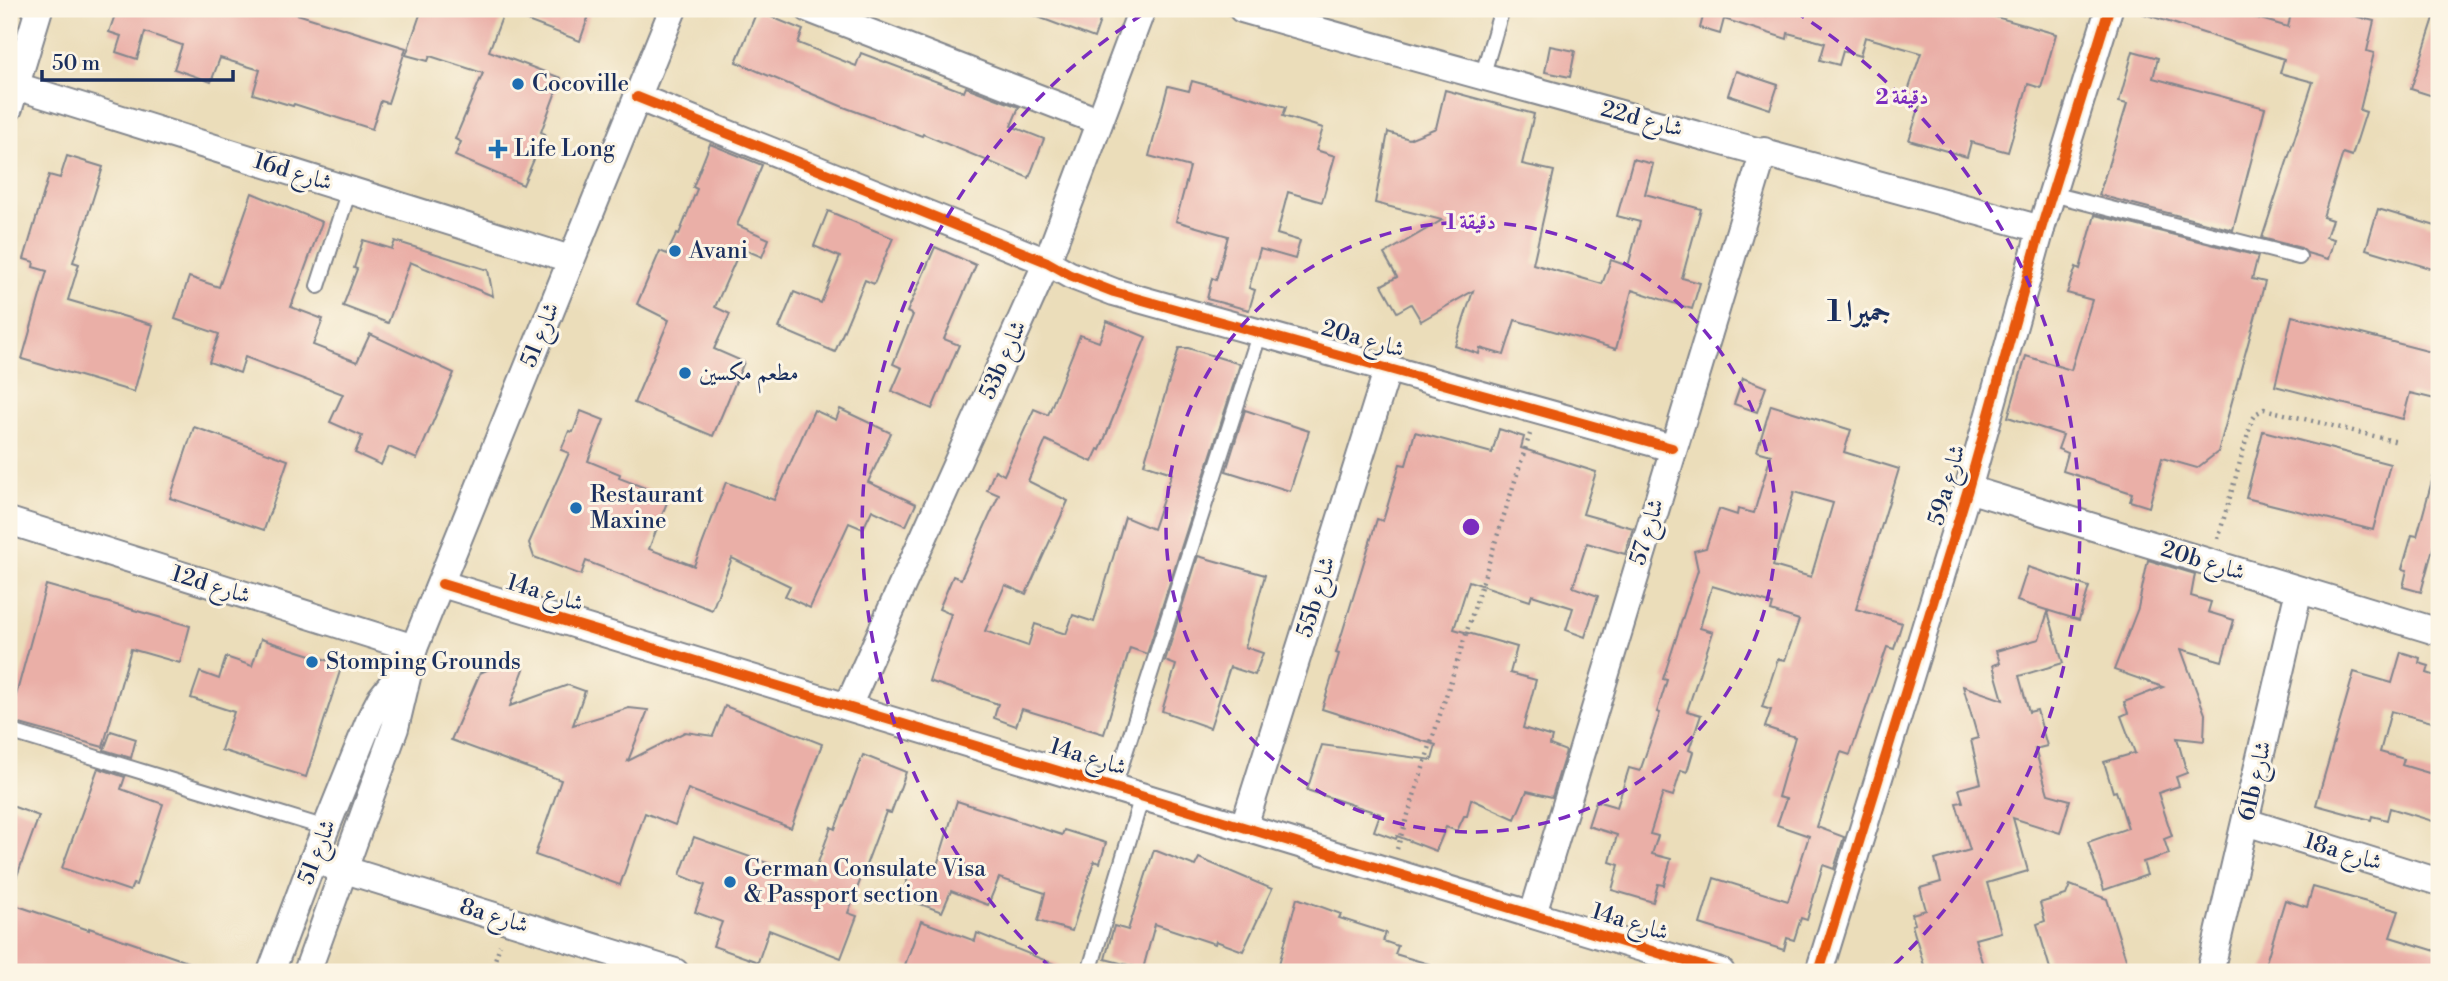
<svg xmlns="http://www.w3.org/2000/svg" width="2448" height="981" viewBox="0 0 2448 981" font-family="'Libre Bodoni',Amiri,serif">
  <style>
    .building { fill: #eaafa7; fill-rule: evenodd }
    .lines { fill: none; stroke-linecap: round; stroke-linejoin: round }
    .service-casing { stroke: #83868c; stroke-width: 18 }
    .minor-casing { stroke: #83868c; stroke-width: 30 }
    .path { stroke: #83868c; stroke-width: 4.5; stroke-dasharray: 2 5; stroke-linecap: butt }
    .service { stroke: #fff; stroke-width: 14 }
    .minor { stroke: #fff; stroke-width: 26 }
    .cycleway-casing { stroke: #fcf5e5; stroke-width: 15 }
    .cycleway { stroke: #e8590c; stroke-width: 10 }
    .ring { fill: none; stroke: #7b2cbf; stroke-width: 3.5; stroke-dasharray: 12 9 }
    .poi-dot { fill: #1f6fb2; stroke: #fcf5e5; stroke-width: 2.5 }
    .labels { text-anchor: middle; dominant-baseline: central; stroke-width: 6; stroke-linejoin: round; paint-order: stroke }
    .poi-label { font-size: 23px; fill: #1b2f5e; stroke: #fcf5e5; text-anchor: start }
    .street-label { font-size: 23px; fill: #1b2f5e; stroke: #fcf5e5 }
    .district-label { font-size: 30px; font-weight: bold; fill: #1b2f5e; stroke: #fcf5e5 }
    .centre { fill: #7b2cbf; stroke: #fcf5e5; stroke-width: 3.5 }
    .ring-label { font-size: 21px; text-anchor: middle; font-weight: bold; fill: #7b2cbf; stroke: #fcf5e5; stroke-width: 6; stroke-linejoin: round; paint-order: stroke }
  </style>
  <rect width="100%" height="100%" fill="#fcf5e5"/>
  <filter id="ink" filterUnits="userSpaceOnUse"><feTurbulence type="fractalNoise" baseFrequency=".0143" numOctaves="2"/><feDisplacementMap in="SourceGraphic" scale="14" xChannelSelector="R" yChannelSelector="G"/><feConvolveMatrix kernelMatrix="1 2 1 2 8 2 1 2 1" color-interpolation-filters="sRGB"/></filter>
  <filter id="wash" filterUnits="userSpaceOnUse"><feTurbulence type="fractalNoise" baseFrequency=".00686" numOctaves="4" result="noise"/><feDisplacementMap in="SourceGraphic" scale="28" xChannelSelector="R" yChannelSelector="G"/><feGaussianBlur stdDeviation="1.57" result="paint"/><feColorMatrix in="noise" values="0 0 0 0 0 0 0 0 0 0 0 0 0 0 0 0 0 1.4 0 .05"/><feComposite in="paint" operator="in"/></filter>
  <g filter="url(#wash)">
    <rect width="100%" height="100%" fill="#ebddba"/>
    <g id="blocks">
      <g class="building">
        <path d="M117,9H281L406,48L388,103L381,101L372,129L294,104L293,106L253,94L260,70L220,58L211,82L174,69L182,45L145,32L137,59L116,52L121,36L109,32Z"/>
        <path d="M422,9H591L580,41L504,12L489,51L561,78L541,132L545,134L523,185L455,156L461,142L455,139L483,73L430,56L428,61L406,55Z"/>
        <path d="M1022,9H1104L1094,38L1022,11Z"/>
        <path d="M1705,9H1968L2056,34L2041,88L2028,84L2008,152L1971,142L1967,157L1909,140L1920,105L1905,100L1921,53L1865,37L1860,56L1843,51L1839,65L1820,60L1825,43L1788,33L1787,39L1724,19L1720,34L1700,28Z"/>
        <path d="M2141,9H2249L2247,15L2288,27L2292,9H2327L2374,21L2367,51L2374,53L2360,110L2366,112L2352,156L2343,153L2323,217L2332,220L2326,237L2334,239L2328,259L2307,253L2301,248L2262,238L2313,82L2280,73L2284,59L2141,13Z"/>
        <path d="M757,11L803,30L798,43L856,66L861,53L964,92L966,87L1019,107L1011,126L1044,139L1029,178L923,134L922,136L841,106L736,62Z"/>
        <path d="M2435,15L2439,16V98L2411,89Z"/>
        <path d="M1550,46L1575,51L1570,77L1545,72Z"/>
        <path d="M2133,51L2158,58L2153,78L2265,108L2233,230L2099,195L2127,104L2119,102Z"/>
        <path d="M1736,71L1778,85L1770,109L1728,95Z"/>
        <path d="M1192,81L1286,107L1283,116L1323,128L1316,150L1335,156L1322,202L1288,192L1277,234L1300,241L1295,259L1260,249L1249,288L1255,290L1249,310L1207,299L1212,278L1216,280L1228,236L1176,221L1190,167L1149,156L1168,86L1189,91Z"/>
        <path d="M1445,90L1534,114L1522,164L1554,171L1533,264L1602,284L1611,260L1628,266L1640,222L1617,216L1633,159L1653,164L1645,194L1701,209L1682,278L1700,283L1692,309L1632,290L1616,349L1515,320L1504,355L1480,348L1479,354L1455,346L1473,291L1421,321L1411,304L1397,312L1382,285L1397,277L1384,254L1442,220L1375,203L1388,132L1409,139L1436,128Z"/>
        <path d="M710,144L762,165L737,225L769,239L762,257L741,248L715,307L730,314L714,349L744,362L713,436L634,403L669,320L637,304L660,251L667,254L677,233L679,234L697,189L693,187Z"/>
        <path d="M67,156L103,167L73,262L79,264L68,300L153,325L134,392L22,359L47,271L33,267L34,262L24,259L49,175L60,178Z"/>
        <path d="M252,193L322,222L291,307L323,319L313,345L357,362L370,334L454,373L417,459L389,447L381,465L355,453L362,436L330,422L343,394L245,357L240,373L209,362L219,334L175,319L189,277L219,287Z"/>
        <path d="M2378,209L2439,227V271L2366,249Z"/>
        <path d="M828,211L893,238L874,284L865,280L835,352L779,328L794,292L821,303L840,257L814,246Z"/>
        <path d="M2095,215L2258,256L2252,279L2265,282L2218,452L2197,468L2162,458L2149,507L2130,501L2132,493L2063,471L2068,453L2058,449L2063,435L2008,417L2026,356L2071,370L2092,300L2067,293L2076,267L2080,269Z"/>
        <path d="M363,240L392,249L395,241L488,270L493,296L410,262L388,323L343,306L357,269L354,268Z"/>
        <path d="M935,247L976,265L944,339L959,345L932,409L892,391L902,368L893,364L913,315L907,312Z"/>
        <path d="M2292,316L2439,354V400L2410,393L2403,419L2275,386Z"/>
        <path d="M1107,321L1146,337L1100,450L1098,449L1092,462L1046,440L1028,481L1068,501L1026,594L1005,585L985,631L1028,646L1035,624L1066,634L1073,615L1094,622L1125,517L1153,529L1172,473L1144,464L1179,348H1188L1240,364L1147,654L1130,648L1104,734L1022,709L1016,726L994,718L998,704L929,681L951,614L939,609L953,576L961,579L999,495L987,490L995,470L1004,475L1034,409L1048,415L1080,335L1099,342Z"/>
        <path d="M1743,378L1766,387L1757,412L1734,404Z"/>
        <path d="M1771,405L1851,430L1844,452L1899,469L1856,609L1902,623L1894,649L1887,647L1850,755L1841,752L1817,827L1844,837L1834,869L1823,865L1807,920L1801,918L1794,940L1787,938L1784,950L1700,924L1714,878L1788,901L1809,836L1777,825L1786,799L1778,797L1795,737L1765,727L1771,710L1762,707L1778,659L1785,660L1799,620L1771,611L1773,604L1712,586L1700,628L1713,632L1687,711L1701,715L1689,750L1693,752L1687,772L1681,770L1673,796L1663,793L1650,834L1658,836L1652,854L1671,859L1664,885L1658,884L1653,902L1612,890L1619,865L1610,862L1617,835L1588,826L1596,801L1617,807L1629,768L1640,771L1660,713L1657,712L1667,680L1663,679L1698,570L1694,551L1706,548L1719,509L1737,515L1738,509L1754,513L1771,455L1757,451ZM1794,492L1833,503L1811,577L1773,566Z"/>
        <path d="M840,409L891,433L868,482L916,504L906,526L872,510L863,529L849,523L810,608L785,596L790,586L732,558L712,610L586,561L581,575L534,557L529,543L569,453L561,450L569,431L573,432L581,411L604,420L588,461L620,474L619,478L669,497L649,549L694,566L726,482L774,500L814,410L836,420Z"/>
        <path d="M1245,410L1309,431L1290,491L1226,471Z"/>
        <path d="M194,427L288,460L264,530L170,498Z"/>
        <path d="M1499,429L1524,437L1521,448L1596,472L1583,514L1633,528L1625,554L1587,543L1573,587L1598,596L1585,637L1566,630L1573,608L1532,595L1530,601L1469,581L1454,629L1517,647L1510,673L1536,680L1523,728L1552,737L1550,745L1566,751L1552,797L1527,791L1515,819L1471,799L1467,816H1464L1457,831L1446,827L1436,851L1397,836L1396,839L1374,831L1380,814L1307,790L1322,745L1432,760L1436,745L1322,709L1339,654L1336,653L1377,519L1383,521L1400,464L1406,465L1415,432L1492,453Z"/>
        <path d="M2263,431L2390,464L2373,530L2246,498Z"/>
        <path d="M2433,477H2439V526L2421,592L2403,587L2407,570L2402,569L2412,535L2417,536Z"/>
        <path d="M1198,556L1265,575L1245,647L1263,653L1255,675L1230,667L1210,728L1162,711L1176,665L1165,661Z"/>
        <path d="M2148,560L2195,574L2191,596L2211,602L2208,612L2234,620L2222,661L2181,649L2205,714L2204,741L2177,738L2187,773L2176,777L2179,786L2158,793L2172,836L2164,839L2169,854L2143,862L2147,875L2104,890L2088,842L2128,828L2116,791L2113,792L2104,762L2135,753L2121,716L2128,713L2124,702L2163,687L2114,670L2138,608Z"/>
        <path d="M2028,567L2089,587L2079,620L2017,601Z"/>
        <path d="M46,585L190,626L180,663L131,649L103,747L9,721Z"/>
        <path d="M2048,612L2063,663L2019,676L2029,712L2037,710L2047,746L2035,749L2048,794L2070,800L2060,833L2013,818L2028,871L1987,883L2001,932L1975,939L1985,972H1926L1912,925L1915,924L1912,914L1926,910L1920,888L1941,882L1935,860L1970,850L1956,803L1963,802L1959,789L1981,783L1971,740L1978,738L1963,686L2003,700L1993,665L2000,663L1996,651L2039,639Z"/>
        <path d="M261,639L342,665L306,777L221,750L234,712L191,698L200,672L219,679L226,657L252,666Z"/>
        <path d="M2401,652L2420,658L2419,663L2429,666L2427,673L2439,677V724L2391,711L2380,752L2404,759L2402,765L2439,776V823L2390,808L2387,820L2372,816L2371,820L2316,805L2354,672L2392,683Z"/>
        <path d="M507,661L524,669L510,706L568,685L585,691L573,725L629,708L648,710L628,761L685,732L713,736L725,706L822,744L791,828L688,789L675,825L645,813L620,885L535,855L561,780L451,740L480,673Z"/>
        <path d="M111,731L136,739L131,758L104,750Z"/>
        <path d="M863,755L906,772L891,813L886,812L848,913L857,916L841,958L769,930L758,962L713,946L722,922L695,912L705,885L680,875L694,837L812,879L831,827L835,829Z"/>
        <path d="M98,768L125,777L121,789L163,804L136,885L133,884L130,891L62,868Z"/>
        <path d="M957,801L1062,835L1064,830L1106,843L1100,863L1094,861L1072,931L1038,921L1045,893L999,878L988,905L951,891L942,912L901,897L912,867L934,875Z"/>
        <path d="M9,805L39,816L11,892H9Z"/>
        <path d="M1154,850L1195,866L1199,858L1272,889L1243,951L1216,941L1215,944L1155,924L1143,969L1105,959L1114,926L1128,930Z"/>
        <path d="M2070,885L2107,899L2130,972H2051L2037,924L2045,921L2040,903L2066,895Z"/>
        <path d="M2313,887L2399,911L2390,937L2439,952V972H2263L2285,900L2307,907Z"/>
        <path d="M1297,898L1341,914L1339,918L1386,933L1383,941L1398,946L1395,954L1439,967V972H1309L1279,964Z"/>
        <path d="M9,903L89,930V928L208,969V972H9Z"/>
        <path d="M921,921L975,941L977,933L1074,972H926L905,965Z"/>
      </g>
    </g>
  </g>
  <g filter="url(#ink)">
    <use href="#blocks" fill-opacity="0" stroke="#83868c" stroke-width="2"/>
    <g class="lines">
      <g class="service-casing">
        <g id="service">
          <path d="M1482,77L1502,9"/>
          <path d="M2052,194L2299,257"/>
          <path d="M318,286L349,190"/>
          <path d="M9,731L326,828"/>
          <path d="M1114,787L1260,332"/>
          <path d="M1089,972L1142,796"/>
        </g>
      </g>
      <g class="minor-casing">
        <g id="minor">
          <path d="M809,9L1098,121"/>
          <path d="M1242,9C1508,85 1775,155 2041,229"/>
          <path d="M16,86L570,259"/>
          <path d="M637,97L1047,262L1070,275L1114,292L1672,448"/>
          <path d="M9,108L39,9"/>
          <path d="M1968,489L2439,632"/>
          <path d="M9,521L414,648"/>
          <path d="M442,584L1721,972"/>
          <path d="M848,706L1047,262L1142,9"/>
          <path d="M2246,822L2439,882"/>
          <path d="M1244,826L1388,368"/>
          <path d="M313,860L675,972"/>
          <path d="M1533,914L1764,151"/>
          <path d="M271,972L313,860L370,719L381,698L406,666"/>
          <path d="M307,972L395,728L414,648L673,9"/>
          <path d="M1819,972L1968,489L2041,229L2109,9"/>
          <path d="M2210,972L2299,590"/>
        </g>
      </g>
      <g class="path">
        <path d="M2218,539L2252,420L2257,413L2264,409L2398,442"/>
        <path d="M1397,849L1530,434"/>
        <path d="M491,972L500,945"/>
      </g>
      <use href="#service" class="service"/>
      <use href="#minor" class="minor"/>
      <g class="cycleway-casing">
        <g id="cycleway">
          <path d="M637,97L1047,262L1070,275L1114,292L1672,448"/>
          <path d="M442,584L1721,972"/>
          <path d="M1819,972L1968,489L2041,229L2109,9"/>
        </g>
      </g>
      <use href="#cycleway" class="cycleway"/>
    </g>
  </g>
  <g class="ring">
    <circle cx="1471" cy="527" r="305"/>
    <path d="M1052 969A609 609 0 0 1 1148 11M1794 11A609 609 0 0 1 1890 969"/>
  </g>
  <g class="poi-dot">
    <circle cx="518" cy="84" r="7"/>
    <path d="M494.5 138.5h7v7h7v7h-7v7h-7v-7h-7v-7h7z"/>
    <circle cx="675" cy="251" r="7"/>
    <circle cx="685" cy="373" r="7"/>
    <circle cx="576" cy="508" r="7"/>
    <circle cx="312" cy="662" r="7"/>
    <circle cx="730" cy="882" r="7"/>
  </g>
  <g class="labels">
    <g class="poi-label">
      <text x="532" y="84">Cocoville</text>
      <text x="514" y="149">Life Long</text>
      <text x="689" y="251">Avani</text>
      <text x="699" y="373">مطعم مكسين</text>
      <text x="590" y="495">Restaurant<tspan x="590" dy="26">Maxine</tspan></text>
      <text x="326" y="662">Stomping Grounds</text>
      <text x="744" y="869">German Consulate Visa<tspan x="744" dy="26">&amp; Passport section</tspan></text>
    </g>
    <g class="street-label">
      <text transform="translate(1642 119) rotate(15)">22d شارع</text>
      <text transform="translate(293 172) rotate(17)">16d شارع</text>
      <text transform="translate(540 335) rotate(-68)">شارع 51</text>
      <text transform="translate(1363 339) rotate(16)">20a شارع</text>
      <text transform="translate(1003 360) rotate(-66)">53b شارع</text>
      <text transform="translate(1947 485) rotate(-74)">59a شارع</text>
      <text transform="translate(1647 532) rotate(-73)">شارع 57</text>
      <text transform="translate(2203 561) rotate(17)">20b شارع</text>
      <text transform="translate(211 585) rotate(17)">12d شارع</text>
      <text transform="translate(545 593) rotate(17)">14a شارع</text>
      <text transform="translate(1316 597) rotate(-73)">55b شارع</text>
      <text transform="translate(1088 757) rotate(17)">14a شارع</text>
      <text transform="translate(2255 781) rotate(-77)">61b شارع</text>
      <text transform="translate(317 852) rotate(-69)">شارع 51</text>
      <text transform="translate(2343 852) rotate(17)">18a شارع</text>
      <text transform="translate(494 916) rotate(17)">8a شارع</text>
      <text transform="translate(1630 922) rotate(17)">14a شارع</text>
    </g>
    <g class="district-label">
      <text x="1859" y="312">جميرا 1</text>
    </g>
  </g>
  <circle cx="1471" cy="527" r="10" class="centre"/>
  <g class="ring-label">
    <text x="1902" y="104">2 دقيقة</text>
    <text x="1471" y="229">1 دقيقة</text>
  </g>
  <rect width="2448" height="981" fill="none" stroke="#fcf5e5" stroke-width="35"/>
  <path d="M42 70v10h191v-10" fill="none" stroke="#1b2f5e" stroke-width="3.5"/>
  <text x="52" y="70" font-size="21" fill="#1b2f5e" stroke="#fcf5e5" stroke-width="5" paint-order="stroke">50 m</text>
</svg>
